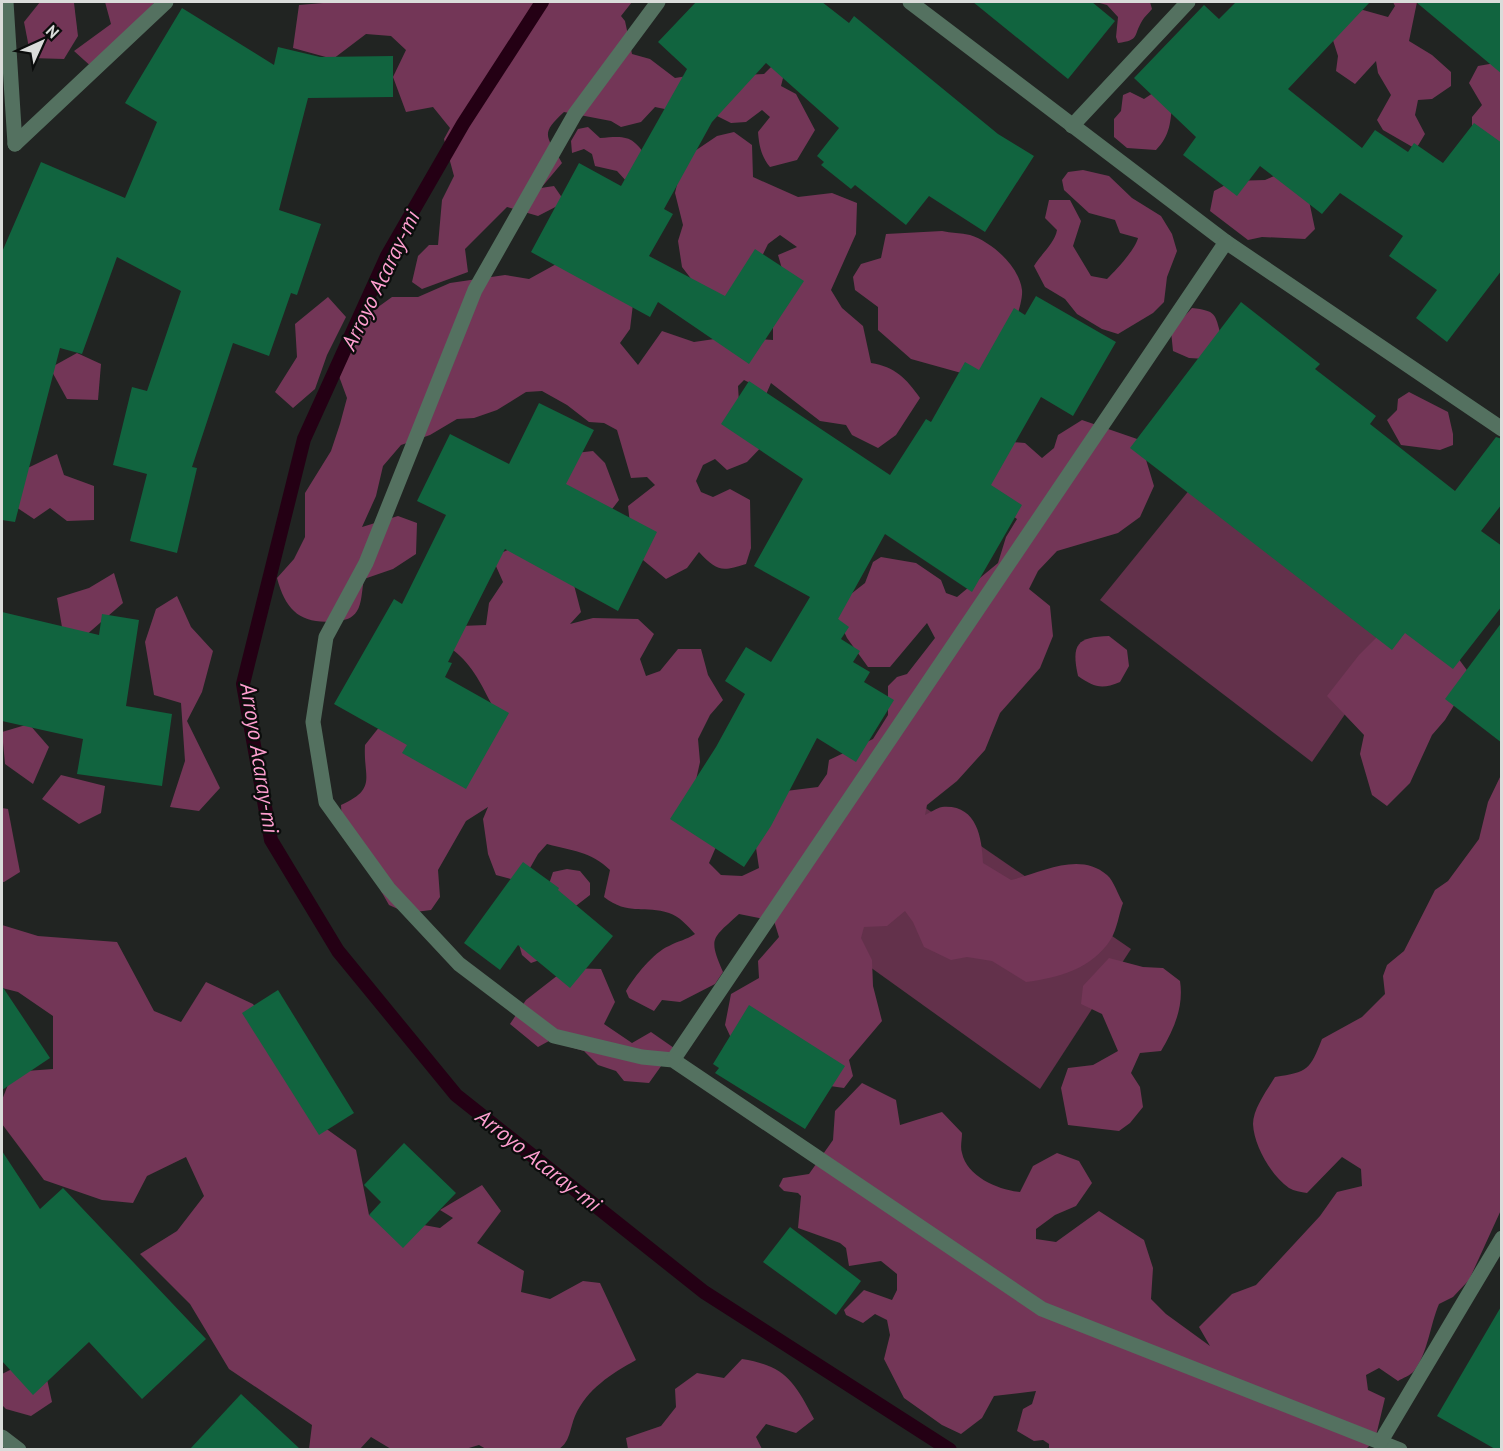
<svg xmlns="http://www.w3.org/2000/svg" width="1503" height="1451" viewBox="0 0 1503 1451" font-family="'PT Sans',sans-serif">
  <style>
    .green { fill: #63314b }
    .forest { fill: #733657 }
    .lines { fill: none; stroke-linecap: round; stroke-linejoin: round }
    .stream { stroke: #240014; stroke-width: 14 }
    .building { fill: #11643f }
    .minor { stroke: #547160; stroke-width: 15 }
    .labels { text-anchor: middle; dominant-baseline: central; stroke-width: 4.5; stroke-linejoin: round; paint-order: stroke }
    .water-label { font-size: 22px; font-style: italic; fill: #fe9ecf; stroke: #0b0d0c }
  </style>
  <rect width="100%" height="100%" fill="#212422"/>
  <g class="green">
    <path d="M1195,483L1399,636L1312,762L1100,600Z"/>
    <path d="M914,800L1131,949L1040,1089L831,939Z"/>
  </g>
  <g class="forest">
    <path d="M40,2L74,3L78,36L64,59L31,58L24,22Z"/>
    <path d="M105,2H155L94,69L74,51L111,24Z"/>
    <path d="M335,2H632L621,16L625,21L632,54L650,59L675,78C704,72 734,76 764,74L774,64L784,74L781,86L796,94L815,130L797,160L770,167C761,156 759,145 758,132L770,117L762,110L746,122L731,123L713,114L684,113L655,107L641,122L621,127L611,121L564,112C539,135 547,136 562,163L541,188L554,186L565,202L538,216L507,207L465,249L468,272L422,289L412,282L418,256L429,245H438L442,200L454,176L444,139L450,128L433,107L406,112L393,77L406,50L391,36L366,34L333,59L293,48L299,5Z"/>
    <path d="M1096,2H1150L1152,9C1149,13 1144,17 1142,21C1133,36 1140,40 1118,43L1116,37L1118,17L1107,5Z"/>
    <path d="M1393,2H1417L1409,41L1432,55L1451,72V86L1432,99L1418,100L1415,115L1425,134L1416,149L1383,130L1377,120L1391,95L1378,73L1376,61L1355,84L1336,71L1338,56L1331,34L1345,14L1363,10L1388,17L1395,6Z"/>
    <path d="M1501,62V151L1472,131V117L1482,105L1469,83L1478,66Z"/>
    <path d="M1156,91L1172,102C1171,121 1170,136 1156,150L1127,148L1114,137V119L1121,111L1123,95L1130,92L1144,99Z"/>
    <path d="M588,127L600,138C631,135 632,137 651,162L628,183L617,171L595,166L592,154L584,149L572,153L571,141L578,129Z"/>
    <path d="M734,132L752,145L753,177L798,197L832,193L857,203L856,234L831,290L842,308L863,326L871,363C895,367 906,378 920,398L896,435L878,448L852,435L846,425L820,421L771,383L761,406L752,384L744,380L738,386L740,419L769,439L747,462L727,470L715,459L703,465L696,481L701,492L713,497L730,489L750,500L751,548L746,564C721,572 717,571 699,552L687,568L666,579L643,560L630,524L628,506L655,485L647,477L631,478L617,430L604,423L589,422L567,405L542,391L526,392L497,410L474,418L457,419L430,435L401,445L383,466L376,496L362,527L398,516L417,523L416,554L393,569L364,579C362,588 362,604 357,611C352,619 345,620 337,621C302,625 286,612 277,578L294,559L305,537V493L331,451L340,424L347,398L333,360L349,328L392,297H418L450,283L505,275L529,279L569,257L636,279L630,329L620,343L638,365L662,331L694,342L728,337L773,340V301L785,279L778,255L797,247L780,235L768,244L740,301L699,289L682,267L678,241L683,225L675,193L683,159L717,136Z"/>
    <path d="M1083,170L1109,176L1132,198L1161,216L1172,234L1177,251L1167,277L1164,302L1153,313L1118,334L1102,329L1077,314L1065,299L1045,287L1034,266C1041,254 1055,243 1057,230L1045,218L1049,200H1070L1081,221L1073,246L1091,276L1107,279C1116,270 1135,250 1138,238L1120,233L1115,220L1089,213L1064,190L1062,180L1068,172Z"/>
    <path d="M1279,174L1308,196L1315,229L1305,239L1262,237L1248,240L1210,211L1214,191L1233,181L1265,180Z"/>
    <path d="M942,231C951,233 961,233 970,235C992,242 1019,266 1022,290C1024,309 998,363 990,381L911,359L878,330V307L855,290L853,277L861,264L881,258L886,234Z"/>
    <path d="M328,297L346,317L327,355L315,389L293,408L275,392L297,357L295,324Z"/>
    <path d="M1192,308C1216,311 1215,313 1221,336L1206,359L1189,358L1173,351L1171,331Z"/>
    <path d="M77,353L101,364L98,400L67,399L50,368Z"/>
    <path d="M1409,392L1448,412L1453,434V445L1440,450L1401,445L1387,420L1397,410L1398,399Z"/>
    <path d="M1082,420L1140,440L1154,486L1140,517L1118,533L1057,551L1038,571L1029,589L1050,606L1053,636L1040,668L1000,713L985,750L957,781L927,805L925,815C930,813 936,808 942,807C976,804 982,836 983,863L1011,880C1041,873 1079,851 1107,875C1114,881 1118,895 1123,903C1119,914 1117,929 1111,939C1092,969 1058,978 1026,982L992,961L967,957L951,960L924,947L913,922L905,911L887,926L864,927L861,938L872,960L873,986L882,1021L849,1060L853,1076L844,1088L823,1085L731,1038L725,1025L731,994L759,978L758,961L779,937L774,921L739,914C712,939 708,937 723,972L715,984L680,1002L662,1000L654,1011L629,998L626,991C634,977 654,952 669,946C678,941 686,940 695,934C688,926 679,916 669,913C646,905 628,916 604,897L610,870C591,851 571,851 547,844L538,854L522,882L496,875L488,854L483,819L488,807L466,821L438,870L440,897L431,910L407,913L389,905L381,891L375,872L342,823L341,805C378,788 363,778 365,745L388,716L425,712V766H453L491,703C478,678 469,659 444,644L461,626L486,625L489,603L503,582L492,557L521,544L568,562L581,612L570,624L593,618L638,619L654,634L640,659L646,676L660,671L678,649H701L708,675L723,700L710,715L698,739L700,762L694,789L719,840L709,863L721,875L742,876L759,868L755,841L778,792L818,787L827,774L829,760L873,739L888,715V686L897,677L907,674L935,638L927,623L890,667H868L847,638L837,617L842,601L865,583L873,562L881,557L916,563L941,580L946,593L957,597L998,563L1006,537L1017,519L982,494L999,441L1025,443L1042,458L1054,448L1058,435Z"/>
    <path d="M533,439L567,454L593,451L605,463L619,500L606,517L592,524Z"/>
    <path d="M57,454L64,475L94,486V520L67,521L50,508L34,519L13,505V475Z"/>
    <path d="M114,573L123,603L85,636L62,627L57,598L89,588Z"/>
    <path d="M177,596L191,627L213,651L202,692L187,721L220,788L199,811L170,807L185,761L181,703L154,695L145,642L156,609Z"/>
    <path d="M1407,623L1458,658L1469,673L1464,689L1445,720L1432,735L1410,783L1387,806L1372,795L1360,754L1364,735L1327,696L1359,655L1387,627Z"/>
    <path d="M1109,636L1127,650L1129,666L1120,682C1101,690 1094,687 1078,676C1071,644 1077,637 1109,636Z"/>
    <path d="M29,724L49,747L33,784L5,764L2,732Z"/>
    <path d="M61,775L105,786L101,813L79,824L42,799Z"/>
    <path d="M1501,775V1210L1469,1280L1453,1297L1439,1304C1430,1325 1428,1353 1414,1371C1411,1375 1403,1378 1398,1381L1379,1368L1366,1375L1368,1390L1385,1398L1375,1440L1366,1449H1049V1444L1043,1440L1034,1441L1017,1431L1023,1409L1032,1404L1036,1391L994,1396L982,1418L961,1434L942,1425L904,1398L884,1359L890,1335L887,1320L875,1314L863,1323L846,1315L844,1310L864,1290L892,1300L897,1290V1274L881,1261L849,1266L846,1248L840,1243L798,1228L801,1196L798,1193L784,1191L779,1186L783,1178L809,1174L833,1140L835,1111L862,1083L896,1100L900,1125L942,1112L962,1133C962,1140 960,1147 962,1153C967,1177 999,1190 1020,1192L1033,1166L1057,1153L1079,1161L1092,1183L1076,1206L1055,1215L1036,1229V1239L1056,1242L1099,1211L1144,1240L1153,1268L1151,1299L1166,1314L1210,1346L1199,1327L1232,1294L1256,1285L1320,1216L1337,1192L1362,1186L1361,1169L1342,1157L1307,1193C1301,1192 1294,1191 1289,1188C1271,1175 1254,1146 1253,1124C1253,1109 1267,1090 1275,1077C1308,1072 1310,1070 1322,1039L1362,1017L1385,994L1383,976L1387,965L1404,951L1435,890L1448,881L1479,839L1488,802Z"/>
    <path d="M2,808L8,809L20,872L4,882H2Z"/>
    <path d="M567,869L580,871L590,883V895L564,915L542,959L531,963L522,955L514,926L547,890L553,872Z"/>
    <path d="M2,925L38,936L117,942L154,1011L181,1022L206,982L253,1004L282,1051L321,1125L356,1150L369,1215L440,1228L453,1218L440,1210L482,1185L501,1211L477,1243L524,1271L521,1292L550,1299L583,1281L600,1283L636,1360C611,1374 587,1389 575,1416C570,1428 570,1442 559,1449H486L479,1445L462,1450L391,1449L371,1437L360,1449H309L312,1425L229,1369L190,1304L140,1254L177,1231L204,1196L186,1157L147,1176L133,1203L102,1200L44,1180L2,1124V1100L13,1072L53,1069V1016L18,992L2,988Z"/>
    <path d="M1109,958L1143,967L1163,968L1180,981C1184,1007 1174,1029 1161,1051L1140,1053L1131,1073L1140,1087L1143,1107L1130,1123L1119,1131L1068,1125L1061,1088L1068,1068L1093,1065L1118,1051L1102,1014L1081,1004L1083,986Z"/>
    <path d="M567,968L601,969L615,1002L604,1024L632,1043L651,1032L674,1048L649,1083L624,1081L616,1071L598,1065L584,1051L570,1047L558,1036L538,1047L510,1024L526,1000Z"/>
    <path d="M742,1359C785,1366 794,1381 814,1419L796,1433L766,1424L756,1437L762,1449H628L626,1438L661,1426L676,1407L675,1389L697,1373L724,1378Z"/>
    <path d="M10,1370H45L52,1402L31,1416L6,1409L2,1405V1374Z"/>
  </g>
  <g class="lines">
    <path class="stream" d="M542,2L463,124L387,256L304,439L243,684L271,840L338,951L456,1095L704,1292L950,1450"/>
  </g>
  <g class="building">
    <path d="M696,2H822L849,23L854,16L998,134L1034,156L985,232L929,196L906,225L855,185L851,189L821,165L824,162L817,156L839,128L766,63L712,122L664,209L673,214L649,256L725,296L755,249L804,281L749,364L658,302L650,317L531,252L579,163L621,186L687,69L658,42Z"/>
    <path d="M973,2H1092L1115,21L1068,79Z"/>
    <path d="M1236,2H1370L1288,89L1362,148L1375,130L1408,152L1414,143L1443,163L1474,123L1502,143V270L1447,342L1416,318L1437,290L1389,256L1403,236L1340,193L1322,214L1260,166L1237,196L1183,155L1196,137L1134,78L1204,5L1219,19Z"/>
    <path d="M1416,2H1502V74Z"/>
    <path d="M182,8L274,65L278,47L320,57L393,56V97L308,98L279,210L321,224L297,295L291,293L269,356L233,343L192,467L197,468L177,553L130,541L147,474L113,465L132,387L147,391L181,291L117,257L82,354L60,348L15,522L2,520V252L41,162L125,198L157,122L125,103Z"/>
    <path d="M1036,296L1116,342L1073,416L1041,397L991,485L1022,505L972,592L885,534L838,619L849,627L841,639L860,651L853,662L870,672L864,682L894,700L856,762L817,738L771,826L744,867L670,819L716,747L745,694L725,681L746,647L771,662L810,597L754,566L803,479L721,424L749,381L890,475L926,419L931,422L965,362L979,370L1014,308L1025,315Z"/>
    <path d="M1241,302L1320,364L1315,369L1376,416L1370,424L1455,491L1496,437L1502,439V504L1481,531L1502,546V606L1453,669L1405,633L1392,650L1130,448Z"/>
    <path d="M539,403L594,430L566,484L657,532L618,611L505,549L448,662L452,663L445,677L509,713L466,789L402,753L407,745L334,704L394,599L402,604L446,515L417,501L450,434L509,464Z"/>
    <path d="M2,612L99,635L102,614L139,620L126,706L172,714L162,786L77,774L83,739L2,721Z"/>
    <path d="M1502,622V743L1445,699Z"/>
    <path d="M523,862L559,888L558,890L613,936L570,988L518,945L500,970L464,943Z"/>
    <path d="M2,986L50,1058L2,1090Z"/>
    <path d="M278,990L354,1113L319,1135L242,1013Z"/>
    <path d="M749,1005L845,1066L805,1129L715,1073L719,1068L713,1064Z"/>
    <path d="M404,1143L456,1193L403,1248L369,1215L381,1202L364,1185Z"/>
    <path d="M2,1151L40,1209L63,1188L206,1339L142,1399L89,1342L33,1395L2,1361Z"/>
    <path d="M790,1227L861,1281L836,1315L763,1262Z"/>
    <path d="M1502,1305V1449H1495L1437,1416Z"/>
    <path d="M241,1394L300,1449H190Z"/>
  </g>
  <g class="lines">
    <g class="minor">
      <path d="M6,2L15,144"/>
      <path d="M658,2L575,114L475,290L366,563L326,637L313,722L326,802L388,888L459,964L554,1036L642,1057L673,1060L1042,1309L1400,1450"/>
      <path d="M910,2L1226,242L1502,429"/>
      <path d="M1072,126L1188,2"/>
      <path d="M15,144L166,2"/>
      <path d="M673,1060L1226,242"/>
      <path d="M2,1437L19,1450"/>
      <path d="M1381,1441L1502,1238"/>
    </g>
  </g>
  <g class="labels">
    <g class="water-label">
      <text transform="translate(380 280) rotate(-64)">Arroyo Acaray-mi</text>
      <text transform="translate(260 758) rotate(81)">Arroyo Acaray-mi</text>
      <text transform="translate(539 1160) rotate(38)">Arroyo Acaray-mi</text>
    </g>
  </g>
  <rect width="1503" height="1451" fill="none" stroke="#dadcda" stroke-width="6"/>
  <g transform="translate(42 42) rotate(45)" stroke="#0b0d0c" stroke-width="4.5" paint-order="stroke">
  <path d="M0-4.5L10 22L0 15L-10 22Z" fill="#dadcda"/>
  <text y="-9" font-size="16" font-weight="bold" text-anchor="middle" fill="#dadcda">N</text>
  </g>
</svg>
